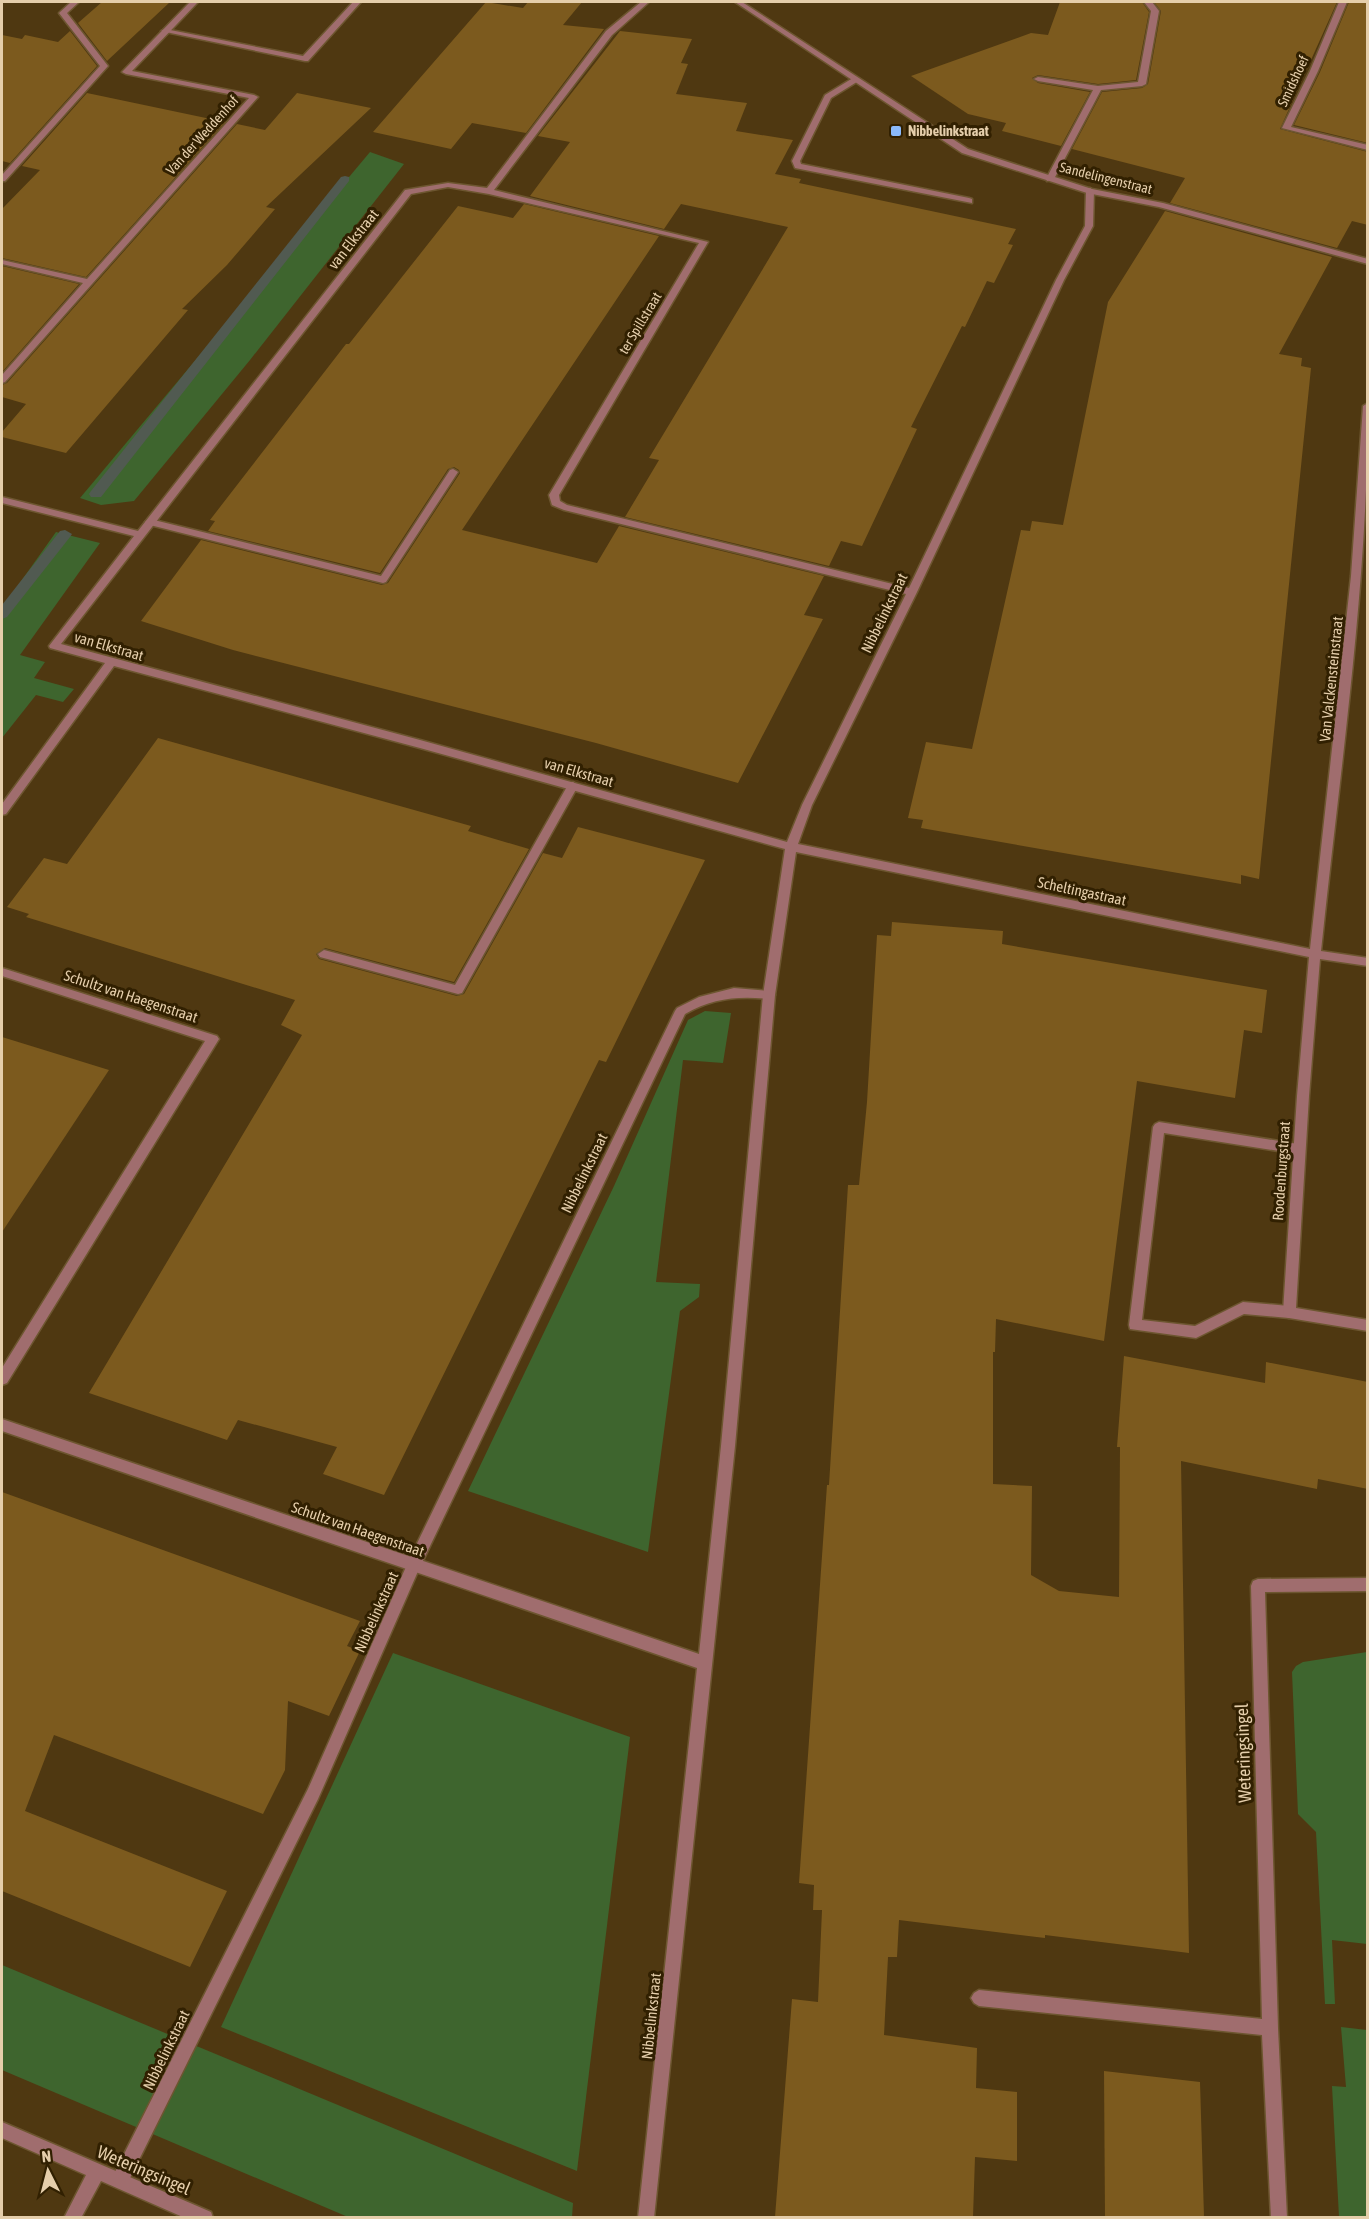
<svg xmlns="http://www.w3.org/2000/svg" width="1369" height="2219" viewBox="0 0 1369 2219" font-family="'Asap Condensed',sans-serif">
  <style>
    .green { fill: #3e652e }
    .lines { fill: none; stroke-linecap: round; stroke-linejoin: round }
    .stream { fill: #515a51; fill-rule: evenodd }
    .building { fill: #7c5a1e }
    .service-casing { stroke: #6d5630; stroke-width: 3 }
    .pedestrian-casing { stroke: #6d5630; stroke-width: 3 }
    .minor-casing { stroke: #6d5630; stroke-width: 3 }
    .tertiary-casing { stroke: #6d5630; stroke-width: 3 }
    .service { fill: #a06d6e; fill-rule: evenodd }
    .pedestrian { fill: #a06d6e; fill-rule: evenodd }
    .minor { fill: #a06d6e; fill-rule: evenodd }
    .tertiary { fill: #a06d6e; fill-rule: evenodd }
    .poi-dot { fill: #8bbafc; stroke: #312001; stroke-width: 2 }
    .labels { text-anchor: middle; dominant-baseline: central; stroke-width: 6; stroke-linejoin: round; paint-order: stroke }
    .far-street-label { font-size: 14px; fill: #e5ceab; stroke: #312001 }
    .far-poi-label { font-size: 14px; font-weight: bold; fill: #e5ceab; stroke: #312001; text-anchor: start }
    .street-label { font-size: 15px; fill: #e5ceab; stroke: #312001 }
    .near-street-label { font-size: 18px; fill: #e5ceab; stroke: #312001 }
  </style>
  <rect width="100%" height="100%" fill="#4f3811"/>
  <g class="green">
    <path d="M370,152L404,164L250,360L134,501L101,505L80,498Z"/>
    <path d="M56,532L100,543L20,655L45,662L34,678L74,689L63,702L36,695L2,738V608Z"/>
    <path d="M705,1011L731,1013L723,1063L683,1060L656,1282L700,1284L699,1297L680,1311L648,1552L468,1491L614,1186L688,1020Z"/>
    <path d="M1367,1652V1944L1332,1940L1335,2004H1325L1316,1832L1298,1814L1292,1672L1296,1666L1303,1662Z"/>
    <path d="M393,1653L630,1737L577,2171L221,2027Z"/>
    <path d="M2,1965L573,2203L572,2217H348L2,2070Z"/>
    <path d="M1341,2027L1367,2030V2217H1339L1332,2086L1346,2087Z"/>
  </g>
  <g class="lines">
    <g class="stream">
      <path d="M345,176L349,177V181L101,497H91L89,494L91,491L341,177Z"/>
      <path d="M65,530L72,534L70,537L7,617L2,619V605L60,531Z"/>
    </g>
  </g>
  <g class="building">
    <path d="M102,2H170L107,61L78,23Z"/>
    <path d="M486,2L523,8L528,2H582L563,25L604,29L526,133L472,123L451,149L373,132Z"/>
    <path d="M1060,2H1142L1149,12L1136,80L1098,84L1038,75L1032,78L1038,83L1090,92L1061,146L1002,131L1006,123L968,114L911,76L1031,33L1048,35Z"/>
    <path d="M1154,2H1337L1280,129L1368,152V225L1352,221L1337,248L1170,203L1185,178L1072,149L1102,92L1142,88L1148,84L1161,11Z"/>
    <path d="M1349,2H1368V143L1294,125L1320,72Z"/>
    <path d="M70,31L97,66L10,163L2,161V35L22,39L25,35L58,42Z"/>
    <path d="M620,31L692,39L681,63L688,64L676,94L747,103L736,131L793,140L775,174L801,179L799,183L1016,229L1008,244L1013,245L994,283L987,281L965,327L962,326L911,427L917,429L862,546L841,541L829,566L625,517L659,460L649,458L788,227L681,204L664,229L530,196L570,142L538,136Z"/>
    <path d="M87,93L225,122L86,277L2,258V209L40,170L22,166Z"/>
    <path d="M297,93L371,108L266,207L275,209L227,265L182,309L188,310L66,453L2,437V432L26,404L2,397V385L7,383L237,124L265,130Z"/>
    <path d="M524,204L659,236L462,530L597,563L619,526L824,576L804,615L823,619L738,783L596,743L233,650L141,621L201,540L382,585L388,583L460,473L459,470L454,467L448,469L380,573L208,531L215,521L210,520L346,344H349L458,206L513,218Z"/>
    <path d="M1165,211L1332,257L1279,354L1302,358L1301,366L1311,368L1259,879L1241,875V884L921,828L923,820L908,818L926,742L972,749L1021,530L1030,531L1032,521L1063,525L1108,302Z"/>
    <path d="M2,266L79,284L2,372Z"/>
    <path d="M158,738L471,826L468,831L529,849L454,982L325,948L316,954L319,959L457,996L464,994L543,853L562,858L578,827L705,860L606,1062L599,1060L384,1495L323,1474L337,1447L238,1420L227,1440L89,1393L302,1035L281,1025L295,1000L26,917L29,914L7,907L44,858L67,864Z"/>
    <path d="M892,922L1003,931L1002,944L1267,990L1262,1033L1244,1030L1235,1098L1137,1081L1104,1341L996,1319L995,1352H993V1484L1032,1486L1031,1575L1059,1591L1119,1597L1120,1447H1117L1124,1356L1265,1383L1266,1362L1368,1382V1489L1318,1479L1317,1489L1181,1461L1189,1953L1045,1935V1938L899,1920L897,1957H888L884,2035L977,2048L976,2088L1017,2092V2161L975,2157L973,2217H775L792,1999L818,2002L822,1910H813L814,1885L799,1883L827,1485H829L848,1185H859L867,1102L877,935L891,936Z"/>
    <path d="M2,1037L109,1070L2,1232Z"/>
    <path d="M2,1492L360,1621L347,1646L360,1651L329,1716L288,1701L285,1770L263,1814L54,1735L25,1811L227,1891L190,1967L2,1891Z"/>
    <path d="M1104,2071L1200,2082L1204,2217H1105Z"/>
  </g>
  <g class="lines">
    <g class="service-casing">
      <g id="service">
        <path d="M71,2H79L67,13L108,66L5,181H2V175L100,66L59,13Z"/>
        <path d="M353,2H361L308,61H305L161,31L165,29L303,56Z"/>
        <path d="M1144,2H1152L1159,11L1146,84L1142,86L1101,90L1054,179L1047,181L1046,179L1093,90L1038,81L1034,79L1038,77L1098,86L1138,82L1151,11Z"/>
        <path d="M453,469L458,472L386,582L383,583L150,525L145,522L150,519L381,576L450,470Z"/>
        <path d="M573,782L578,786L462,993L458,994L320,957L318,954L324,950L455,985L569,783Z"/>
        <path d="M1159,1122L1298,1144L1302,1145L1304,1149L1302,1153L1298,1154L1164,1133L1142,1320L1195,1326L1243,1302L1289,1306L1294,1308L1295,1312L1294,1316L1289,1318L1244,1314L1196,1338L1130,1329L1129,1325L1153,1127L1155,1124Z"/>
      </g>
    </g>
    <g class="pedestrian-casing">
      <path id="pedestrian" d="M734,988L769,991L775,995L769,999C738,996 713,998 685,1014L419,1569L318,1799L126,2186L120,2188L114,2186L112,2180L114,2174L308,1789L409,1560L675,1011L677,1008L699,997Z"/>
    </g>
    <g class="minor-casing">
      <g id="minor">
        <path d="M190,2H198L132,71L254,95L258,97L5,382L2,383V375L83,283L2,264V260L87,279L249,98L126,74L122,72Z"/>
        <path d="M641,2H649L612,35L494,190L708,242L559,495L560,501L567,505L909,588L1056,280L1085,226L1086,191L1090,188L1094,191L1093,226L1064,280L917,592L812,805L798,844L1310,949L1351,576L1363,406L1368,403C1368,586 1340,769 1321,951L1368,958V966L1320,959L1309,1096L1296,1308L1368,1320V1331L1289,1318L1284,1316L1283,1312L1297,1096L1309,957L796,852L775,995L735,1446L654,2218H638L697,1668L2,1431V1419L699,1654L721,1446L763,995L785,849L420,748L114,666L6,814L2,815V804L105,663L50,648L49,646L134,536L2,503V497L138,531L405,190L448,183L487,188L606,31ZM448,187L489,194L699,243L549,495L552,505L564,510L906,594L802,805L787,842L420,740L61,644L411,194Z"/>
        <path d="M1339,2H1347L1318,71L1291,127L1368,145V150L1282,128L1310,71Z"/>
        <path d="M853,78L860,80L831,98L800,161L801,164L969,198L972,199V203L795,168L792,161L825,95Z"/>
        <path d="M2,968L217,1036L219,1039L7,1383L2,1385V1368L205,1041L2,976Z"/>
        <path d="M1368,1578V1591L1265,1592L1278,2028L1287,2218H1271L1262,2035L979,2006L974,2003L971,1998L974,1993L979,1990L1262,2019L1251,1586L1253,1581L1258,1579Z"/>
        <path d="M2,2122L211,2212L213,2218H185L101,2181L81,2218H64L86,2175L2,2138Z"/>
      </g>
    </g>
    <g class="tertiary-casing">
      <path id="tertiary" d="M735,2H742L968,149L1092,189L1163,203L1368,259V264L1159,207L1087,193L962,153Z"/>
    </g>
    <use href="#service" class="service"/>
    <use href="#pedestrian" class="pedestrian"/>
    <use href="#minor" class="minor"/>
    <use href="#tertiary" class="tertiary"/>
  </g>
  <rect class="poi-dot" x="890" y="125" width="12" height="12" rx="3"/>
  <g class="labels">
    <g class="far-street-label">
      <text transform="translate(1293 81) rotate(-65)">Smidshoef</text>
      <text transform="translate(202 135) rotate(-48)">Van der Weddenhof</text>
      <text transform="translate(1106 178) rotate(14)">Sandelingenstraat</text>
      <text transform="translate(640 323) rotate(-59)">ter Spillstraat</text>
    </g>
    <g class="far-poi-label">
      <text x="908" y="131">Nibbelinkstraat</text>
    </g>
    <g class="street-label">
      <text transform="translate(353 239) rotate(-52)">van Elkstraat</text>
      <text transform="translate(884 613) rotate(-64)">Nibbelinkstraat</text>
      <text transform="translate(109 646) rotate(16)">van Elkstraat</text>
      <text transform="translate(1331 679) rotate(-84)">Van Valckensteinstraat</text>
      <text transform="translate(579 772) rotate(16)">van Elkstraat</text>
      <text transform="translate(1082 891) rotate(12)">Scheltingastraat</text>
      <text transform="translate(131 996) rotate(18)">Schultz van Haegenstraat</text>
      <text transform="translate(1281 1171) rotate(-86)">Roodenburgstraat</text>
      <text transform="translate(584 1173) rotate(-64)">Nibbelinkstraat</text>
      <text transform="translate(358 1529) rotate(19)">Schultz van Haegenstraat</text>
      <text transform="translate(376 1612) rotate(-66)">Nibbelinkstraat</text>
      <text transform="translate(651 2016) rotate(-84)">Nibbelinkstraat</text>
      <text transform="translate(166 2050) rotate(-64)">Nibbelinkstraat</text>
    </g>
    <g class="near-street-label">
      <text transform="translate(1243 1753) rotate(-92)">Weteringsingel</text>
      <text transform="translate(144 2170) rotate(23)">Weteringsingel</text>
    </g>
  </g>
  <rect width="1369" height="2219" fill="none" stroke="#e5ceab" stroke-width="6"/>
  <g transform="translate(48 2171) rotate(354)" stroke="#312001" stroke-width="4.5" paint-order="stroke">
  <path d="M0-4.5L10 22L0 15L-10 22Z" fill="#e5ceab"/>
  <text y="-9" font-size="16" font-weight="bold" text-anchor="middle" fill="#e5ceab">N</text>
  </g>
</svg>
